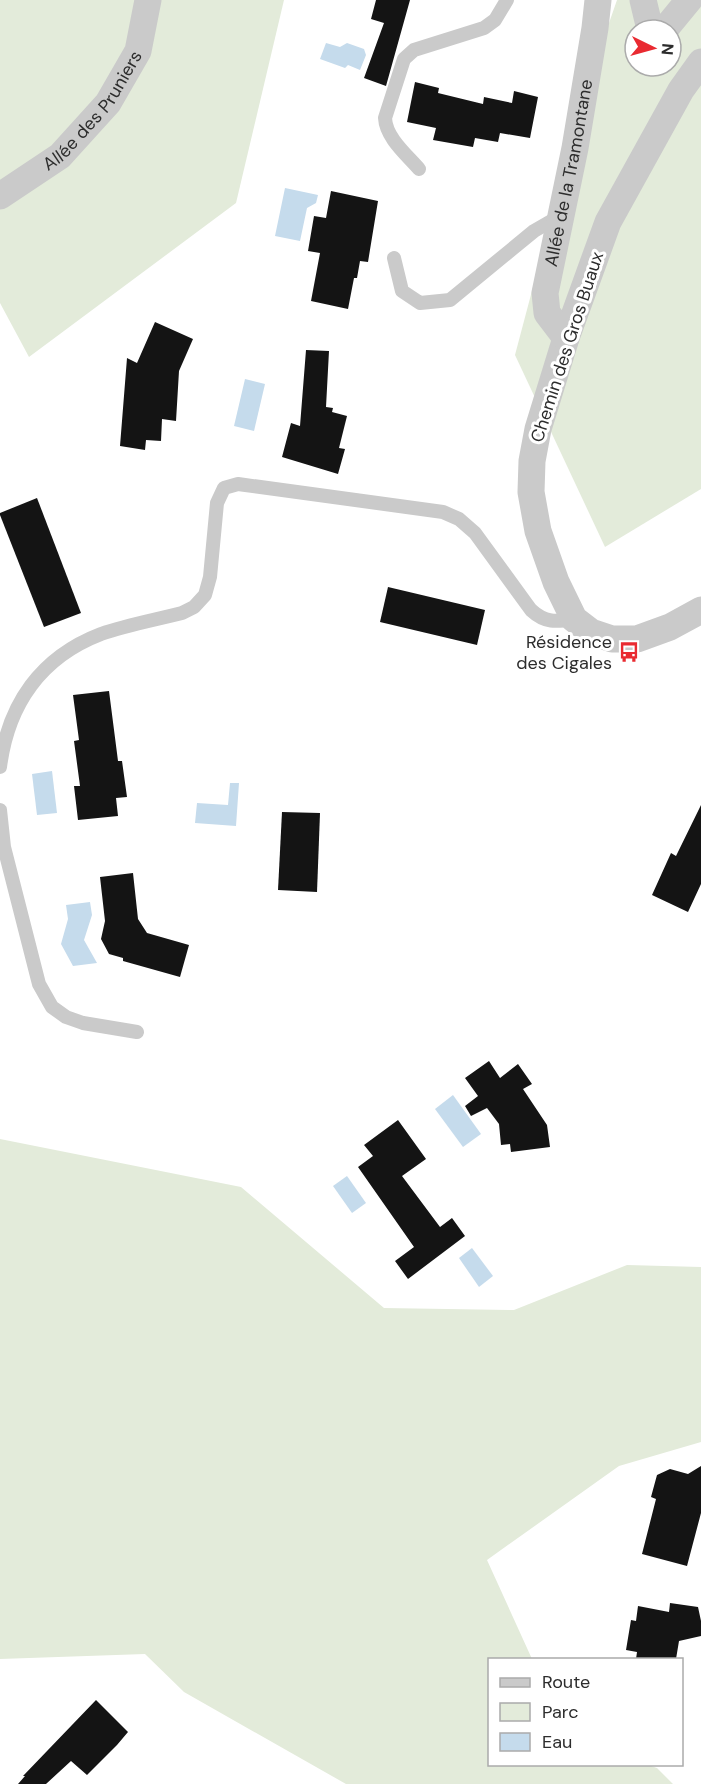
<svg xmlns="http://www.w3.org/2000/svg" width="701" height="1784" viewBox="0 0 701 1784" font-family="'DM Sans',sans-serif">
  <style>
    .green { fill: #e3ebda; fill-rule: evenodd }
    .water { fill: #c5dbec }
    .building { fill: #141414 }
    .lines { fill: none; stroke-linecap: round; stroke-linejoin: round }
    .lane { stroke: #cacaca; stroke-width: 14 }
    .street { stroke: #cacaca; stroke-width: 27 }
    .labels { text-anchor: middle; dominant-baseline: central; stroke-width: 6; stroke-linejoin: round; paint-order: stroke }
    .street-label { font-size: 18px; fill: #2d2d2d; stroke: #fff }
    .poi-label { font-size: 18px; fill: #2d2d2d; stroke: #fff; text-anchor: end }
  </style>
  <rect width="100%" height="100%" fill="#fff"/>
  <g class="green">
    <path d="M0,0H284L236,203L29,357L0,303Z"/>
    <path d="M617,0H701V489L605,547L515,355L583,98ZM635,30H671V66H635Z"/>
    <path d="M0,1139L241,1187L384,1308L514,1310L627,1265L701,1267V1442L619,1466L487,1560L532,1659L490,1660V1764L648,1765L657,1768L673,1784H346L184,1692L145,1654L0,1659Z"/>
  </g>
  <g class="water">
    <path d="M326,43L340,47L347,43L364,49L366,55L360,70L348,65L345,68L320,59Z"/>
    <path d="M285,188L318,195L316,203L307,208L300,241L275,236Z"/>
    <path d="M245,379L265,384L254,431L234,426Z"/>
    <path d="M52,771L57,813L37,815L32,774Z"/>
    <path d="M230,783H239L236,826L195,823L197,803L228,805Z"/>
    <path d="M90,902L92,915L84,940L97,963L73,966L61,944L68,919L66,905Z"/>
    <path d="M453,1095L481,1134L463,1147L435,1109Z"/>
    <path d="M347,1176L366,1203L352,1213L333,1186Z"/>
    <path d="M472,1248L493,1276L479,1287L459,1258Z"/>
  </g>
  <g class="building">
    <path d="M376,0H410L386,86L364,78L384,23L371,19Z"/>
    <path d="M415,82L439,88L438,93L483,104L484,97L512,103L514,91L538,97L530,138L500,133L498,142L475,138L473,147L433,140L436,128L407,122Z"/>
    <path d="M331,191L378,201L368,262L360,261L357,278H354L348,309L311,301L320,253L308,251L314,216L326,218Z"/>
    <path d="M155,322L193,339L179,371L176,421L162,419L161,441L146,440L145,450L120,446L127,358L137,363Z"/>
    <path d="M306,350L329,351L326,407L333,408L332,412L347,416L339,448L345,449L338,474L282,457L291,423L300,426Z"/>
    <path d="M37,498L81,613L44,627L0,515V513Z"/>
    <path d="M388,587L485,610L477,645L380,622Z"/>
    <path d="M109,691L118,761H122L127,797L116,798L118,816L78,820L74,786H80L74,741L79,740L73,695Z"/>
    <path d="M701,805V884L688,912L652,895L671,853L676,856Z"/>
    <path d="M282,812L320,813L317,892L278,890Z"/>
    <path d="M133,873L138,919L147,933L189,945L180,977L123,961V958L109,954L101,939L105,921L100,877Z"/>
    <path d="M489,1061L500,1078L518,1064L532,1084L523,1089L547,1125L550,1147L511,1152L510,1144L501,1145L499,1124L487,1108L471,1116L465,1106L478,1096L465,1078Z"/>
    <path d="M398,1120L426,1159L402,1176L440,1227L452,1218L465,1236L408,1279L395,1261L414,1247L358,1167L373,1156L364,1145Z"/>
    <path d="M701,1466V1513L687,1566L642,1554L656,1499L651,1497L657,1475L670,1469L688,1474Z"/>
    <path d="M670,1603L698,1607L701,1621V1636L679,1641L676,1659H636L637,1652L626,1650L631,1620L636,1621L638,1606L669,1612Z"/>
    <path d="M96,1700L128,1732L117,1745L87,1775L71,1761L46,1784H18L25,1776H23Z"/>
  </g>
  <g class="lines">
    <g class="lane">
      <path d="M419,169C407,155 386,138 385,118L404,59L414,50L484,28L495,20L507,0"/>
      <path d="M394,258L402,291L420,303L450,300L534,231L560,216"/>
      <path d="M0,767C8,704 41,657 101,634C127,625 155,620 182,613L194,607L205,595L210,577L217,503L224,488L238,484L443,512L459,519L475,533L531,610C545,623 556,622 574,619"/>
      <path d="M0,810L4,847L39,984L52,1007L66,1017L83,1023L137,1032"/>
    </g>
    <g class="street">
      <path d="M643,0L649,25L666,28L689,0"/>
      <path d="M701,62L681,90L608,222L566,338L538,429L532,461L531,492L538,531L556,582L574,619L591,632L612,639H637L670,627L701,610"/>
      <path id="s1" d="M0,196L60,156L108,103L138,51L148,0"/>
      <path id="s2" d="M566,338L547,313L545,293L575,148L595,28L598,0"/>
    </g>
  </g>
  <defs>
    <g id="bus-bare" transform="scale(1.62)"><path d="M-5-6H5V4H4V6H2V4H-2V6H-4V4H-5ZM-3.5-4V0h7V-4ZM-3.5 1.2v1.5H-2V1.2ZM2 1.2v1.5H3.5V1.2Z" fill="#e92a31" stroke="#fff" stroke-width="2.5" paint-order="stroke"/></g>
  </defs>
  <g fill-rule="evenodd">
    <use href="#bus-bare" x="629" y="652"/>
  </g>
  <g class="labels">
    <g class="street-label">
      <text stroke="none"><textPath href="#s1" startOffset="128">Allée des Pruniers</textPath></text>
      <text stroke="none"><textPath href="#s2" startOffset="174">Allée de la Tramontane</textPath></text>
      <text transform="translate(567 347) rotate(-72)">Chemin des Gros Buaux</text>
    </g>
    <g class="poi-label">
      <text x="612" y="642">Résidence<tspan x="612" dy="21">des Cigales</tspan></text>
    </g>
  </g>
  <rect x="488" y="1658" width="195" height="108" fill="#ffffff" stroke="#ababab" stroke-width="1.5"/>
  <rect x="500" y="1678" width="30" height="9" fill="#cacaca" stroke="#ababab" stroke-width="1.5"/>
  <text x="542" y="1688" font-size="18" fill="#2d2d2d">Route</text>
  <rect x="500" y="1703" width="30" height="18" fill="#e3ebda" stroke="#ababab" stroke-width="1.5"/>
  <text x="542" y="1718" font-size="18" fill="#2d2d2d">Parc</text>
  <rect x="500" y="1733" width="30" height="18" fill="#c5dbec" stroke="#ababab" stroke-width="1.5"/>
  <text x="542" y="1748" font-size="18" fill="#2d2d2d">Eau</text>
  <g transform="translate(653 48) rotate(95)"><circle r="28" fill="#ffffff" stroke="#ababab" stroke-width="1.5"/>
  <path d="M0-4.5L10 22L0 15L-10 22Z" fill="#e92a31"/>
  <text y="-9" font-size="16" font-weight="bold" text-anchor="middle" fill="#2d2d2d">N</text>
  </g>
</svg>
